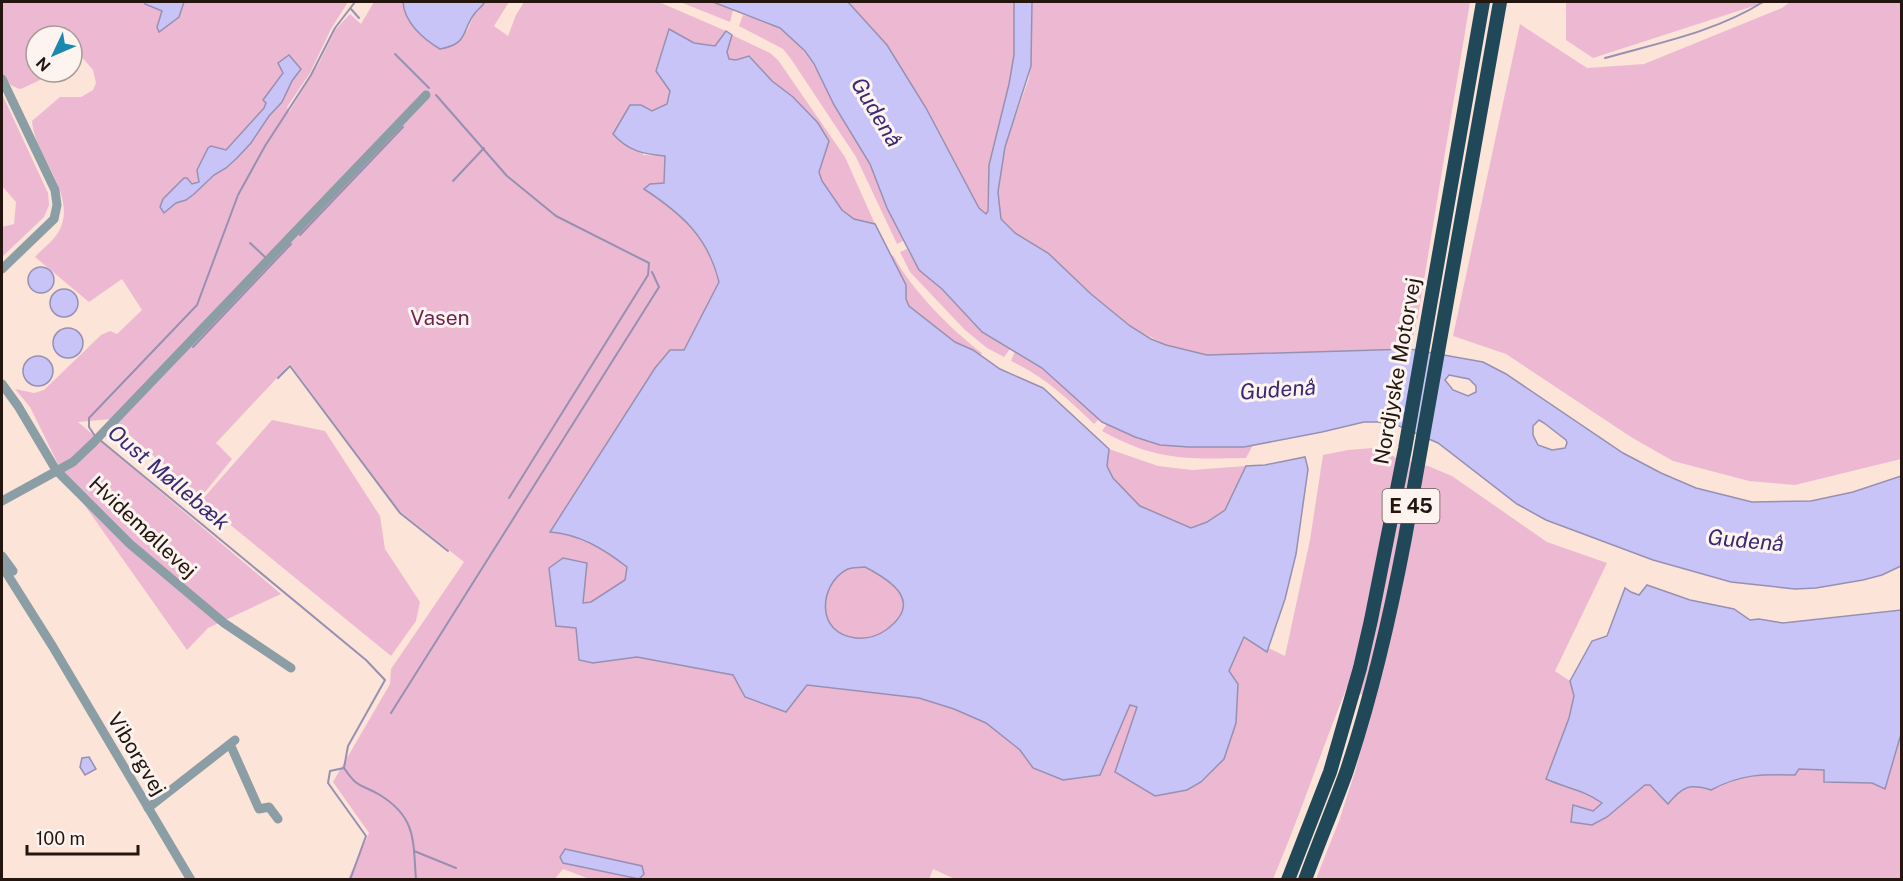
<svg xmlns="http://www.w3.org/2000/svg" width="1903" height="881" viewBox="0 0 1903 881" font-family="'Public Sans',sans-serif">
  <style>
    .green { fill: #edb9d2 }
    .water { fill: #c8c4f8; stroke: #9790b2; stroke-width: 1.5; fill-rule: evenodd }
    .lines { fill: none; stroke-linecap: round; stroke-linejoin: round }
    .stream { stroke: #9790b2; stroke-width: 2 }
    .minor { stroke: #8b9da5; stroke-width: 9 }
    .highway { stroke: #214858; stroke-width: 14 }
    .labels { text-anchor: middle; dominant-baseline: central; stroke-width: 6; stroke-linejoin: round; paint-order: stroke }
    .shield { fill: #fdf4f0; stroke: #655952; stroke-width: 1.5 }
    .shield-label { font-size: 20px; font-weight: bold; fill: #24160f }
    .park-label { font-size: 21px; fill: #702350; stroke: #fdf4f0 }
    .street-label { font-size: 21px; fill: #24160f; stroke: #fdf4f0 }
    .water-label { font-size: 22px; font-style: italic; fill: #392a73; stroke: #fdf4f0 }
  </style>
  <rect width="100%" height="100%" fill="#fce4d8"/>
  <g class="green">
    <path d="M2,2H145V4L162,11L157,27L159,31L179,17L184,2H348L331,29L310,73L287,107L289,112L319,63L336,29L350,14L361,24L374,2H403V8L418,32L467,31L475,13L480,9L484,2H509L494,26L508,36L516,15L524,2H659L726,31L715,46L694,43L669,29L670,91L667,104L652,111L641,105L643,155L665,156L664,184H650L645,189C682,214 707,237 719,282L683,351L670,350L655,368L550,532L568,534L603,550L627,567L625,580L591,602L582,603L586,563L576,628L593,663L637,657L734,675L745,697L807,685L919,698L954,709L986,723L1020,750L1033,768L1100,775L1130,705L1137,706L1201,782L1224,759L1236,723L1229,671L1244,636L1285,656L1310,540L1323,455L1348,450L1372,448L1388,452L1396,458L1428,466L1452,476L1547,542L1607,563L1555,671L1570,681L1574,696L1569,718L1546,779L1587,792L1603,803L1594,811L1573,805L1592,825L1607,817L1645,785H1650L1668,804C1682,787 1689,783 1711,790C1741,774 1762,774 1795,775L1799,769L1824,770L1825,782L1872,783L1885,789L1901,732V879H1316L1339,821L1355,772L1374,701L1347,687C1321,751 1300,816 1273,879L957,880L933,869L929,880H592L563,869L554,880L348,879L369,833L333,782L390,684L391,669L464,562L398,510L290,364L216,443L232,459L201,497L111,419L78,422L281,594L208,628L187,650L64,476L30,407L15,389L34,393L44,390L101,335L110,331L117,334L142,310L122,279L89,302L35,257C42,249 56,239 60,229C77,194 34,155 32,121L60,97H81L93,90L96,83L93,70L81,56L72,54V36H36V72H45L40,80L21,89C12,87 6,83 2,73Z"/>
    <path d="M680,2H713L733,10L730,22Z"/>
    <path d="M848,2H1014V55L1009,84L989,165L987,214H984L979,208L926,108L887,45Z"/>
    <path d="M1032,2H1470L1418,316L1410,349L1207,355L1166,345L1130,326L1091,294L1048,253L1010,230L1001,219L998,192L1005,147L1029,78L1032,52Z"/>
    <path d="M1566,2H1766L1593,58L1566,40Z"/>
    <path d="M1790,2H1902L1901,459L1795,485L1749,481L1673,461L1631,437L1506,354L1453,336L1520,24L1587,68L1644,64L1782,8Z"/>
    <path d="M743,15C755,19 772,22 782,30C811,50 822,83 839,113C848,131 862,146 870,165C882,190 891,216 903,241L897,244L856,157L791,59L783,49L739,26Z"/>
    <path d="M732,35L770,53L778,60L845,157L875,224L854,219L842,210L822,181L819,173L829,141L818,123L793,97L772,81L749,56L736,60L729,59L727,52Z"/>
    <path d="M2,94L48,193L49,205L44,217L2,257V227L14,224L16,202L2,186Z"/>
    <path d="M907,249L919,270L942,289L975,325L1010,349L1004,357L987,348L965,330L910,272L900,252Z"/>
    <path d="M893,255C910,288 952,331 982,353L980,355L955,342L909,306L906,299V285L891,257Z"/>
    <path d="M1015,351L1042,368L1099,419L1094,424C1067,398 1045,377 1011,361Z"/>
    <path d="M272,420L325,431L380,516L385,549L420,602L416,621L391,656L201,501Z"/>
    <path d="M1107,424L1135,437L1244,447L1253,445L1246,458C1187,459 1156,461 1102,431Z"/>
    <path d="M1109,449L1158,466L1192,470L1246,466L1225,510L1207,522L1191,528L1140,506L1113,478L1107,466Z"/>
    <path d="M864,567C892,581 924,602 886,630C877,637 867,639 856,638C815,634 819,585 846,570C851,567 859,568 864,567Z"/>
  </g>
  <g class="water">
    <path d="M145,2H184L179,17L159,32L157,27L162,11L145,4Z"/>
    <path d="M403,2H484V3C481,8 478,9 475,13C461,31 469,44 440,49C423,39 404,22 403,2Z"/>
    <path d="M713,2H848L887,45L926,108L979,208L986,214L988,211L989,165L1009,84L1014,55V2H1032L1031,66L1005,147L998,192L1001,219L1015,233L1048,253L1091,294L1130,326L1151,339L1166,345L1207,355L1410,349L1483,362L1506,374L1623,453L1661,473L1696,488L1752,502L1811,501L1853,492L1901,476V566L1882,575L1863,580L1816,588L1795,589L1731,582L1653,560L1546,520L1517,504L1438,443L1397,425L1378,422H1364L1322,432L1244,447H1189L1160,445L1135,437L1102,422L1042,368L982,332L942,289L919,270L887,208L870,164L834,105L814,64L805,51L780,28ZM1449,375L1469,379L1476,386V392L1468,396L1453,390L1445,380ZM1539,420L1544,423L1566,440L1567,443L1565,448L1552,450L1538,445L1533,435V426Z"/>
    <path d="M669,29L694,43L715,46L726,31L732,35L727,52L729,59L736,60L749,56L772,81L793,97L818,123L829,141L819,172L822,181L842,210L854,219L875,224L906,285V299L909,306L955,342L973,350L1000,369L1043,388L1109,449L1107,466L1113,478L1140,506L1191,528L1207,522L1225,510L1246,466L1265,465L1305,457L1308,469L1296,554L1285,599L1267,652L1244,637L1229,671L1238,684L1236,723L1224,759L1201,782L1187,790L1155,796L1115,772L1137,707L1130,705L1100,775L1063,780L1033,768L1020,750L986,723L954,709L919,698L807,685L786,712L745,697L733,675L637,657L593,663L579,660L576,628L556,626L549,568L563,558L587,563L583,603L591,602L625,580L627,567C604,549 579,534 550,532L655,368L670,350H684L719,282C708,237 682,214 644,189L650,184L664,183L665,156C643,154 628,151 613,134L630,105H641L652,111L667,104L670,91L656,71ZM865,567C892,581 924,602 886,630C876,637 867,639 856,638C815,634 819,585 846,570C851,567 859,568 865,567Z"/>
    <path d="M289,55L301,69L292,81L282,102L269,116L251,143L237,158L226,168L214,175L194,194L186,200L176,203L164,213L160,207L163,199L184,178H187L192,184L199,182L197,170L208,148L211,146L226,150L264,108L266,103L263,100L283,73L278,63Z"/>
    <circle cx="41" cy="280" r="13"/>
    <circle cx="64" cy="303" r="14"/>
    <circle cx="68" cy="343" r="15"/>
    <circle cx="38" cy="371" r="15"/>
    <path d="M1647,585L1690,600L1734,609L1750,620L1759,619L1783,623L1901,610V734L1885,789L1872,783L1824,782V770L1799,769L1795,775C1762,774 1741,774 1711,790C1689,783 1682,787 1668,804L1650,785H1645L1607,817L1592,825L1571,822L1573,805L1593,811L1602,803C1584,790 1566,788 1546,779L1569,718L1574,696L1570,681L1592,641L1607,636L1625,588L1631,592L1639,595Z"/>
    <path d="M89,757L96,769L85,775L80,767L82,758Z"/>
    <path d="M565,849L642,866L644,874L639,879L563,863L560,857Z"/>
  </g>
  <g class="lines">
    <g class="stream">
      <path d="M351,9L359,18"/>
      <path d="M395,54L429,88"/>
      <path d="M1605,58C1658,43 1715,32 1763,2"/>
      <path d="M436,95L507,176L556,216L649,263L648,275L509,498"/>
      <path d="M453,181L484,148"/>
      <path d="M300,235L403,127"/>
      <path d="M250,243L265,257"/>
      <path d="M193,347L291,244"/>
      <path d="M278,378L290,366L400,513L448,551"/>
      <path d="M95,436L89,427V418L197,305L238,195L265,146L311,75L335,28L355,2"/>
      <path d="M100,440L366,660L385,680L348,746L344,768L330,771L328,783L366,836L350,880"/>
      <path d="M391,713L659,287L652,272"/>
      <path d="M344,768C359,790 360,783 380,795C417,818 413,841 416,880"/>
      <path d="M414,851L456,868"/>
    </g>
    <g class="minor">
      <path d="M2,79L55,190L57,205L54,219L2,269"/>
      <path d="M2,384L18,406L56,470L130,544L224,623L291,668"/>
      <path d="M2,501L73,462L93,443L426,95"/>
      <path d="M2,556L13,571"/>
      <path d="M2,566L53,647L191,880"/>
      <path d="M230,744L259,809L269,807L278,819"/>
      <path d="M148,808L235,740"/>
    </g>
    <g class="highway">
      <path d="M1288,880L1330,772L1360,668L1371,620L1405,449L1483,2"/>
      <path d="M1305,880C1318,844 1333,809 1346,773C1372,696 1390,617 1405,538L1500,2"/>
    </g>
  </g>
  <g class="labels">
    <rect class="shield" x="1382.5" y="489" width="57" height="34" rx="4.5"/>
    <g class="shield-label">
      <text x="1411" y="506">E 45</text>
    </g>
    <g class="park-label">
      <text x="440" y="317">Vasen</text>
    </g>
    <g class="street-label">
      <text transform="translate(1397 371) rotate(-80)">Nordjyske Motorvej</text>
      <text transform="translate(143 527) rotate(43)">Hvidemøllevej</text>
      <text transform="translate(137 754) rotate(59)">Viborgvej</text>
    </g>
    <g class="water-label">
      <text transform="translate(877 112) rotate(59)">Gudenå</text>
      <text transform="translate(1278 389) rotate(-4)">Gudenå</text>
      <text transform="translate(169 477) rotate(40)">Oust Møllebæk</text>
      <text transform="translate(1746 540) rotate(5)">Gudenå</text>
    </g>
  </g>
  <rect width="1903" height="881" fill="none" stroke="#24160f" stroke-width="6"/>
  <g transform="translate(54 54) rotate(226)"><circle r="28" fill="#fdf4f0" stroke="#a69b96" stroke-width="1.5"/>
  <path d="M0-4.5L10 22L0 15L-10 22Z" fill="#1a88af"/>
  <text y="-9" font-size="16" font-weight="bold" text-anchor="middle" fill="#24160f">N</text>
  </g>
  <path d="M27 845v9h111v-9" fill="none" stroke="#24160f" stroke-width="3"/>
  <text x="36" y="845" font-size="18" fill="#24160f" stroke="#fdf4f0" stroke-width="4.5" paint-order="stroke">100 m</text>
</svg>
